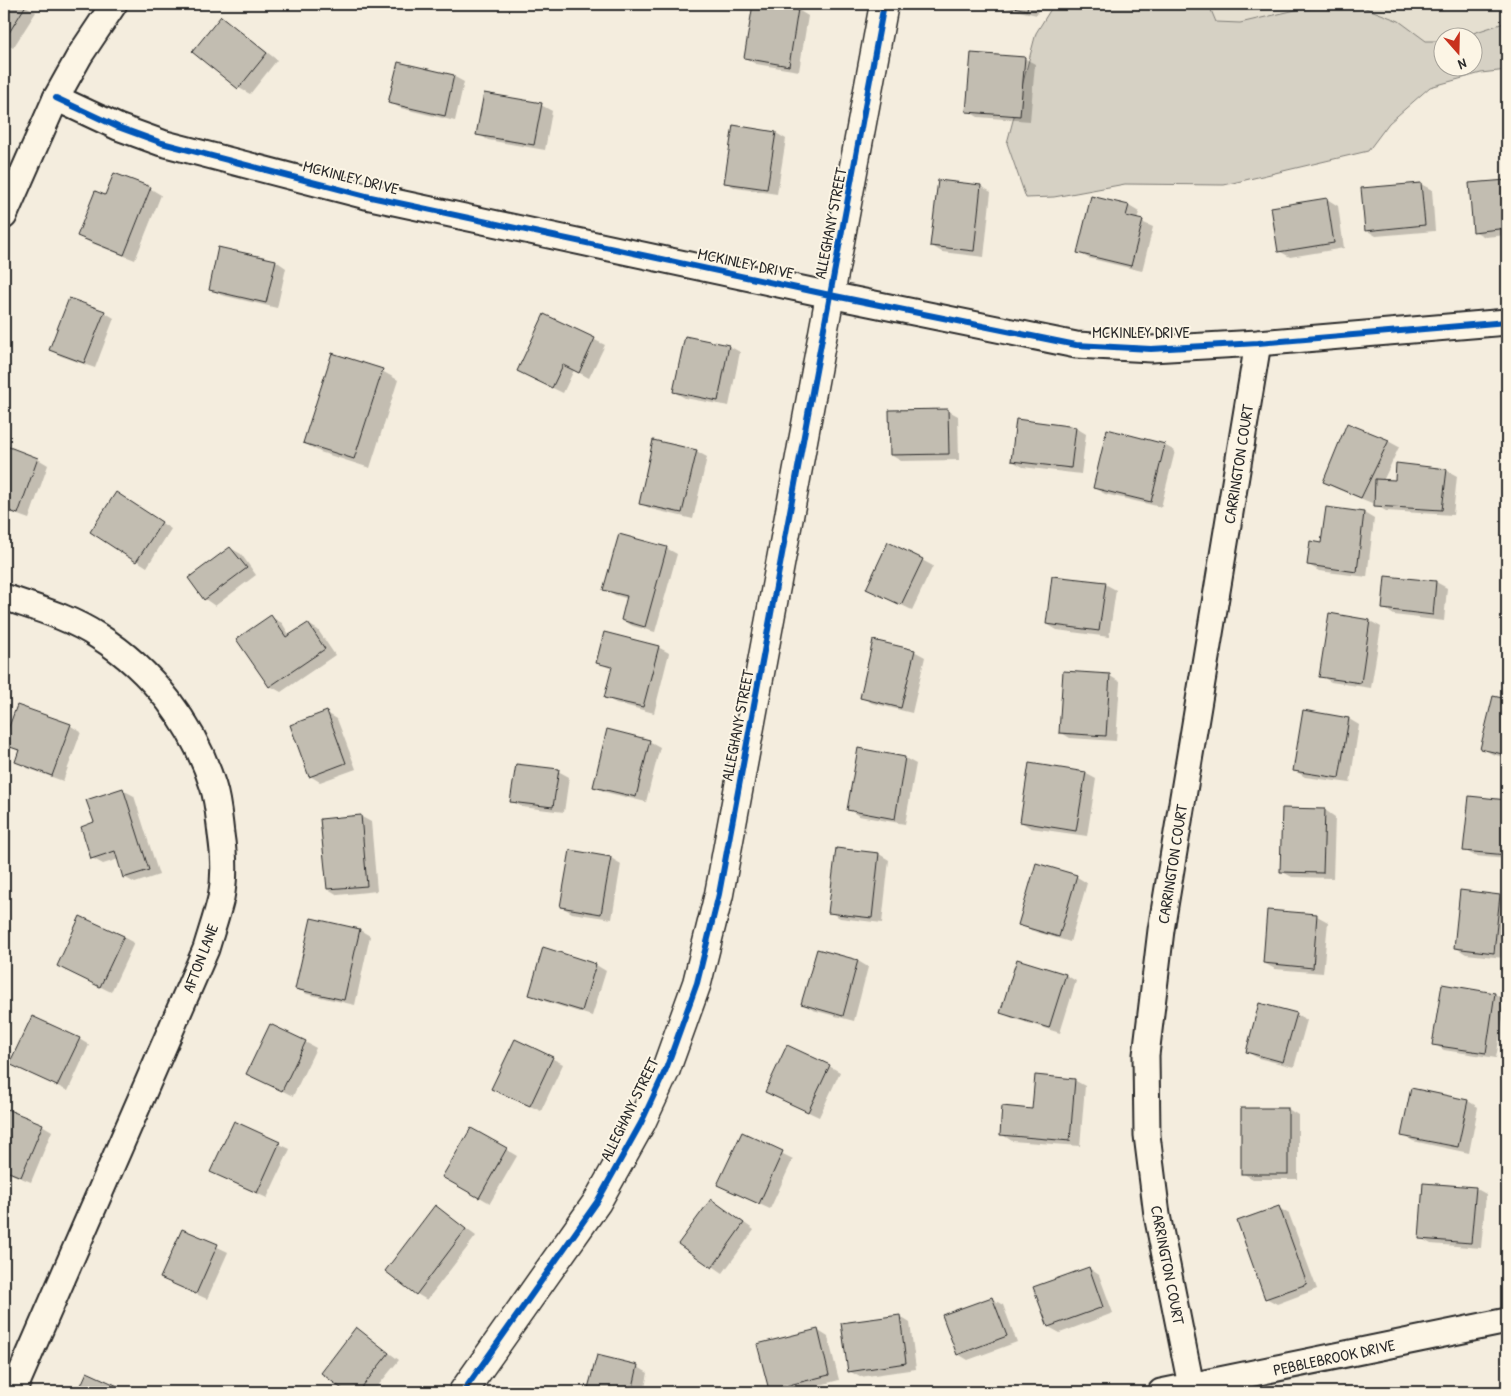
<svg xmlns="http://www.w3.org/2000/svg" width="1511" height="1396" viewBox="0 0 1511 1396" font-family="'Patrick Hand',sans-serif">
  <style>
    .built { fill: #e5dfd0; fill-rule: evenodd }
    .green { fill: #d6d1c4; stroke: #807e78 }
    .shadow { fill: #0003 }
    .building { fill: #c2bdb1; stroke: #2b2b2b }
    .lines { fill: none; stroke-linecap: round; stroke-linejoin: round }
    .street-casing { stroke: #2b2b2b; stroke-width: 29 }
    .secondary-casing { stroke: #2b2b2b; stroke-width: 31 }
    .street { stroke: #fcf5e5; stroke-width: 25 }
    .secondary { stroke: #fcf5e5; stroke-width: 28 }
    .cycleway-casing { stroke: #fcf5e5; stroke-width: 9 }
    .cycleway { stroke: #0057b8; stroke-width: 6 }
    .labels { text-anchor: middle; dominant-baseline: central; stroke-width: 4; stroke-linejoin: round; paint-order: stroke }
    .street-label { font-size: 16px; fill: #2b2b2b; stroke: #fcf5e5 }
  </style>
  <rect width="100%" height="100%" fill="#f4edde"/>
  <filter id="ink" filterUnits="userSpaceOnUse"><feTurbulence type="fractalNoise" baseFrequency=".02" numOctaves="2"/><feDisplacementMap in="SourceGraphic" scale="10" xChannelSelector="R" yChannelSelector="G"/><feConvolveMatrix kernelMatrix="1 2 1 2 8 2 1 2 1" color-interpolation-filters="sRGB"/></filter>
  <g filter="url(#ink)">
    <path class="built" d="M1158,4H1507V70L1139,113ZM1444,38H1474V68H1444Z"/>
    <path class="green" d="M1054,4H1211V10L1216,22L1240,23L1300,9L1363,7L1399,21L1426,41H1443L1444,68H1474V38L1461,37L1507,22V70L1481,73L1430,87L1389,123L1368,151L1224,185L1125,184L1054,197L1026,198L1007,143L1036,33Z"/>
    <g class="shadow">
      <path d="M4,4H22L36,12L13,48L4,43Z"/>
      <path d="M754,4L798,10L808,16L799,71L756,64L745,58Z"/>
      <path d="M993,4H1040L1037,15L997,6Z"/>
      <path d="M221,18L231,24L277,60L250,94L239,88L194,51Z"/>
      <path d="M1024,58L1035,64L1030,121L978,117L968,111Z"/>
      <path d="M453,76L464,82L455,121L400,108L390,102Z"/>
      <path d="M541,105L552,111L545,150L488,140L478,134Z"/>
      <path d="M776,133L786,139L777,194L736,188L725,182Z"/>
      <path d="M115,175L151,189L161,195L135,260L89,242L78,236L106,197Z"/>
      <path d="M939,181L981,186L991,192L984,257L942,252L932,246Z"/>
      <path d="M1507,181V235L1485,237L1474,231L1470,184Z"/>
      <path d="M1421,184L1432,190L1435,231L1376,236L1366,230Z"/>
      <path d="M1327,199L1338,206L1344,248L1290,257L1279,251Z"/>
      <path d="M1129,206L1139,212L1137,220L1153,227L1142,271L1088,258L1078,252Z"/>
      <path d="M219,249L276,261L286,268L277,308L221,295L210,289Z"/>
      <path d="M104,312L114,318L95,368L61,356L50,350Z"/>
      <path d="M545,316L605,345L589,378L574,370L563,393L530,377Z"/>
      <path d="M686,337L729,346L740,352L729,406L685,398L674,392Z"/>
      <path d="M382,371L398,380L370,468L320,452L304,443Z"/>
      <path d="M947,410L958,416L959,460L901,461L891,455Z"/>
      <path d="M1347,425L1388,441L1399,447L1383,481H1396L1446,470L1457,476L1453,515L1386,511L1375,505V496L1372,503L1335,488L1324,482Z"/>
      <path d="M1076,428L1086,434L1081,474L1023,467L1012,461Z"/>
      <path d="M1164,445L1175,451L1161,507L1105,494L1094,488Z"/>
      <path d="M4,447L38,459L48,465L29,519L4,510Z"/>
      <path d="M696,451L707,457L693,519L651,509L640,503Z"/>
      <path d="M126,500L171,529L147,567L92,532Z"/>
      <path d="M1364,513L1374,519L1367,577L1319,571L1309,565L1322,544Z"/>
      <path d="M230,548L241,554L256,575L215,606L205,599L189,578Z"/>
      <path d="M666,548L677,554L655,632L633,626L622,620L628,599L615,595L605,589Z"/>
      <path d="M922,560L933,566L912,610L868,589Z"/>
      <path d="M1386,578L1436,582L1447,588L1444,621L1394,615L1384,608Z"/>
      <path d="M1105,584L1116,590L1109,637L1057,630L1047,624Z"/>
      <path d="M1331,615L1370,621L1381,627L1371,688L1331,682L1321,676Z"/>
      <path d="M271,617L282,623L290,636L308,624L318,630L335,655L281,692L270,686Z"/>
      <path d="M658,647L669,653L654,713L616,703L605,697L612,669L597,662Z"/>
      <path d="M914,651L925,657L912,713L872,703L861,697Z"/>
      <path d="M1110,676L1120,682L1116,741L1070,738L1060,732Z"/>
      <path d="M1494,697L1507,700V758L1492,754L1482,748Z"/>
      <path d="M18,706L71,726L81,732L63,781L27,768L17,762L20,752L4,743Z"/>
      <path d="M327,713L337,719L356,769L320,782L310,776Z"/>
      <path d="M1349,719L1359,725L1350,783L1305,777L1294,770Z"/>
      <path d="M649,741L660,747L646,802L605,792L594,786Z"/>
      <path d="M859,750L905,758L916,764L905,824L859,816L848,809Z"/>
      <path d="M558,771L569,777L564,812L522,807L512,801Z"/>
      <path d="M1085,773L1096,779L1087,836L1031,828L1021,822Z"/>
      <path d="M123,790L134,796L159,875L135,883L124,877L119,859L103,864L92,858L95,823Z"/>
      <path d="M1470,797L1507,801V859L1475,856L1464,850Z"/>
      <path d="M1325,810L1335,817L1333,878L1292,877L1281,871Z"/>
      <path d="M360,816L371,822L377,891L338,895L328,889Z"/>
      <path d="M837,850L879,854L889,860L882,923L840,918L830,912Z"/>
      <path d="M611,858L621,864L612,919L572,913L562,907Z"/>
      <path d="M1037,865L1077,877L1087,883L1070,942L1030,930L1019,924Z"/>
      <path d="M1461,892L1500,896L1507,900V932L1504,958L1466,954L1455,947Z"/>
      <path d="M1268,912L1317,916L1328,922L1323,973L1275,969L1264,963Z"/>
      <path d="M312,919L360,930L370,936L355,1005L307,994L296,988Z"/>
      <path d="M123,937L134,943L111,992L58,966Z"/>
      <path d="M817,950L858,961L868,967L854,1021L813,1010L803,1004Z"/>
      <path d="M596,965L606,971L592,1016L541,1000L531,994Z"/>
      <path d="M1066,975L1076,981L1060,1033L1012,1018L1001,1012Z"/>
      <path d="M1443,986L1495,994L1506,1000L1496,1058L1444,1050L1434,1044Z"/>
      <path d="M1296,1014L1307,1020L1294,1067L1258,1058L1247,1052Z"/>
      <path d="M79,1039L89,1045L68,1091L11,1064Z"/>
      <path d="M516,1040L563,1064L541,1111L503,1094Z"/>
      <path d="M305,1042L316,1048L293,1096L248,1074Z"/>
      <path d="M829,1066L840,1072L819,1117L766,1092Z"/>
      <path d="M1074,1080L1085,1086L1080,1146L1012,1141L1001,1134Z"/>
      <path d="M1468,1101L1478,1107L1469,1153L1413,1141L1403,1135Z"/>
      <path d="M4,1109L42,1125L52,1131L31,1182L4,1171Z"/>
      <path d="M1288,1109L1298,1115V1179H1253L1242,1173Z"/>
      <path d="M234,1123L290,1149L267,1198L222,1177Z"/>
      <path d="M471,1129L517,1156L490,1203L444,1177Z"/>
      <path d="M743,1134L793,1159L770,1209L729,1190Z"/>
      <path d="M1475,1188L1486,1194L1481,1248L1431,1244L1420,1238Z"/>
      <path d="M436,1207L476,1236L427,1300L417,1294Z"/>
      <path d="M722,1207L754,1230L723,1273L680,1244Z"/>
      <path d="M1279,1208L1289,1214L1317,1289L1277,1304L1266,1298Z"/>
      <path d="M182,1230L228,1252L207,1299L172,1283Z"/>
      <path d="M1089,1268L1099,1275L1113,1313L1060,1333L1049,1327Z"/>
      <path d="M992,1299L1003,1305L1017,1342L968,1360L958,1354Z"/>
      <path d="M899,1316L910,1323L916,1369L860,1377L849,1371Z"/>
      <path d="M356,1329L399,1360L373,1392H348L322,1373Z"/>
      <path d="M817,1330L828,1337L839,1380L793,1392H775L770,1389Z"/>
      <path d="M597,1357L638,1367L648,1373L644,1392H589Z"/>
    </g>
    <g class="building">
      <path d="M4,4L26,5L4,41Z"/>
      <path d="M753,4H766L798,9L789,66L744,58Z"/>
      <path d="M999,4H1028L1027,10Z"/>
      <path d="M221,16L267,53L238,89L192,52Z"/>
      <path d="M971,53L1025,57L1020,116L966,112Z"/>
      <path d="M398,62L454,75L445,116L388,103Z"/>
      <path d="M484,93L542,103L534,145L476,135Z"/>
      <path d="M733,125L776,132L767,189L724,183Z"/>
      <path d="M114,173L151,187L124,255L77,236L95,191L105,195Z"/>
      <path d="M938,180L981,185L974,251L930,246Z"/>
      <path d="M1507,180V228L1473,232L1469,183Z"/>
      <path d="M1421,183L1425,225L1365,231L1361,188Z"/>
      <path d="M1091,196L1129,205L1126,216L1143,220L1131,266L1077,253Z"/>
      <path d="M1327,198L1334,243L1278,252L1271,207Z"/>
      <path d="M218,247L276,260L266,303L209,290Z"/>
      <path d="M69,298L105,311L84,363L49,350Z"/>
      <path d="M544,314L595,338L579,373L563,365L552,388L517,371Z"/>
      <path d="M685,336L729,345L718,401L673,392Z"/>
      <path d="M332,353L383,369L354,459L303,443Z"/>
      <path d="M948,409L949,454L890,455L889,410Z"/>
      <path d="M1016,419L1076,427L1071,468L1011,461Z"/>
      <path d="M1347,423L1389,440L1361,498L1323,482Z"/>
      <path d="M1107,429L1165,444L1151,502L1093,488Z"/>
      <path d="M653,440L697,450L682,513L639,504Z"/>
      <path d="M4,445L38,458L18,514L4,509Z"/>
      <path d="M1396,463L1447,469L1442,510L1374,506L1375,479L1395,480Z"/>
      <path d="M116,492L162,522L136,562L90,532Z"/>
      <path d="M1326,507L1364,512L1357,572L1307,565L1310,541L1321,543Z"/>
      <path d="M619,534L667,547L645,627L621,620L627,596L603,590Z"/>
      <path d="M888,542L923,559L901,605L866,589Z"/>
      <path d="M230,547L247,568L204,600L188,578Z"/>
      <path d="M1052,576L1106,582L1099,631L1046,624Z"/>
      <path d="M1385,576L1436,581L1433,615L1382,609Z"/>
      <path d="M1329,613L1370,620L1361,683L1319,677Z"/>
      <path d="M271,615L286,637L308,623L325,649L269,687L236,639Z"/>
      <path d="M604,632L659,646L643,707L604,698L612,667L596,663Z"/>
      <path d="M873,640L915,650L901,708L860,698Z"/>
      <path d="M1063,671L1110,674L1106,736L1059,733Z"/>
      <path d="M1493,696L1507,699V755L1480,749Z"/>
      <path d="M17,705L71,724L52,776L15,762L19,750L4,745V740Z"/>
      <path d="M1303,710L1349,718L1339,778L1293,771Z"/>
      <path d="M327,711L346,763L309,777L290,725Z"/>
      <path d="M607,729L650,740L636,797L593,787Z"/>
      <path d="M858,748L905,757L895,819L847,810Z"/>
      <path d="M1029,763L1086,772L1076,831L1020,822Z"/>
      <path d="M516,764L559,769L553,807L510,802Z"/>
      <path d="M123,788L149,870L123,878L115,851L91,859L81,827L94,822L86,800Z"/>
      <path d="M1469,796L1507,800V855L1463,851Z"/>
      <path d="M1282,808L1325,809L1323,873L1280,872Z"/>
      <path d="M361,815L367,886L327,889L320,819Z"/>
      <path d="M836,848L879,853L872,918L828,913Z"/>
      <path d="M570,850L611,857L601,914L560,907Z"/>
      <path d="M1036,863L1077,875L1059,937L1018,925Z"/>
      <path d="M1460,890L1500,895L1494,953L1454,948Z"/>
      <path d="M1267,910L1317,914L1313,968L1263,963Z"/>
      <path d="M80,916L124,936L100,987L57,966Z"/>
      <path d="M311,918L360,929L344,1000L295,989Z"/>
      <path d="M543,947L596,964L582,1011L529,995Z"/>
      <path d="M817,949L858,960L843,1016L801,1004Z"/>
      <path d="M1017,959L1066,974L1049,1028L1000,1013Z"/>
      <path d="M1442,984L1495,993L1486,1053L1432,1045Z"/>
      <path d="M1259,1003L1297,1013L1283,1062L1246,1052Z"/>
      <path d="M32,1016L80,1038L57,1086L9,1064Z"/>
      <path d="M270,1024L306,1041L282,1091L246,1074Z"/>
      <path d="M515,1039L553,1057L530,1106L491,1089Z"/>
      <path d="M787,1045L830,1065L808,1112L765,1092Z"/>
      <path d="M1035,1075L1075,1079L1070,1141L1000,1135L1002,1106L1032,1109Z"/>
      <path d="M1411,1088L1468,1100L1458,1147L1401,1136Z"/>
      <path d="M4,1108L43,1124L21,1177L4,1170Z"/>
      <rect x="1241" y="1108" width="47" height="66"/>
      <path d="M234,1121L280,1142L257,1193L210,1172Z"/>
      <path d="M471,1128L507,1148L479,1198L442,1177Z"/>
      <path d="M742,1132L783,1151L759,1204L717,1185Z"/>
      <path d="M1423,1183L1476,1187L1471,1243L1419,1239Z"/>
      <path d="M711,1199L744,1223L712,1268L678,1244Z"/>
      <path d="M435,1205L466,1229L416,1295L385,1271Z"/>
      <path d="M1279,1206L1307,1284L1265,1299L1237,1221Z"/>
      <path d="M182,1229L218,1244L196,1294L160,1278Z"/>
      <path d="M1089,1267L1103,1307L1048,1327L1033,1287Z"/>
      <path d="M992,1297L1007,1336L957,1355L942,1315Z"/>
      <path d="M900,1315L906,1363L848,1372L841,1323Z"/>
      <path d="M356,1327L389,1353L358,1392H346L321,1373Z"/>
      <path d="M818,1329L829,1375L769,1390L757,1344Z"/>
      <path d="M597,1355L638,1365L632,1392H587Z"/>
      <path d="M87,1372L131,1392H78Z"/>
    </g>
    <g class="lines">
      <g class="street-casing">
        <g id="street">
          <path d="M56,98L118,127L162,143L366,196L830,295L1076,345L1151,349L1258,343L1507,322"/>
          <path d="M4,216L56,98L80,55L114,4"/>
          <path d="M4,597C36,608 69,617 98,636C152,670 194,725 213,786C218,801 219,818 221,834C224,854 225,878 221,898C217,915 211,932 206,949L13,1392"/>
          <path d="M1191,1386L1157,1215L1147,1135L1146,1055L1161,930L1258,343"/>
          <path d="M1161,1392L1507,1321"/>
        </g>
      </g>
      <g class="secondary-casing">
        <path id="secondary" d="M463,1392L597,1202L641,1123L666,1069L697,983L719,894L884,4"/>
      </g>
      <use href="#street" class="street"/>
      <use href="#secondary" class="secondary"/>
      <g class="cycleway-casing">
        <g id="cycleway">
          <path d="M56,98L118,127L162,143L366,196L830,295L1076,345L1151,349L1258,343L1507,322"/>
          <path d="M463,1392L597,1202L641,1123L666,1069L697,983L719,894L884,4"/>
        </g>
      </g>
      <use href="#cycleway" class="cycleway"/>
    </g>
  </g>
  <g class="labels">
    <g class="street-label">
      <text transform="translate(351 177) rotate(14)">MCKINLEY DRIVE</text>
      <text transform="translate(830 223) rotate(-79)">ALLEGHANY STREET</text>
      <text transform="translate(746 263) rotate(12)">MCKINLEY DRIVE</text>
      <text x="1141" y="332">MCKINLEY DRIVE</text>
      <text transform="translate(1238 464) rotate(-81)">CARRINGTON COURT</text>
      <text transform="translate(737 725) rotate(-79)">ALLEGHANY STREET</text>
      <text transform="translate(1172 864) rotate(-81)">CARRINGTON COURT</text>
      <text transform="translate(200 958) rotate(-69)">AFTON LANE</text>
      <text transform="translate(629 1109) rotate(-64)">ALLEGHANY STREET</text>
      <text transform="translate(1168 1265) rotate(79)">CARRINGTON COURT</text>
      <text transform="translate(1334 1357) rotate(-12)">PEBBLEBROOK DRIVE</text>
    </g>
  </g>
  <rect width="1511" height="1396" fill="none" stroke="#fcf5e5" stroke-width="20"/>
  <rect x="10" y="10" width="1491" height="1376" fill="none" stroke="#2b2b2b" stroke-width="2" filter="url(#ink)"/>
  <g transform="translate(1458 52) rotate(160)"><circle r="24" fill="#fcf5e5" stroke="#a8a49b"/>
  <path d="M0-4L9 19L0 12L-9 19Z" fill="#c8321e"/>
  <text y="-8" font-size="14" font-weight="bold" text-anchor="middle" fill="#2b2b2b">N</text>
  </g>
</svg>
